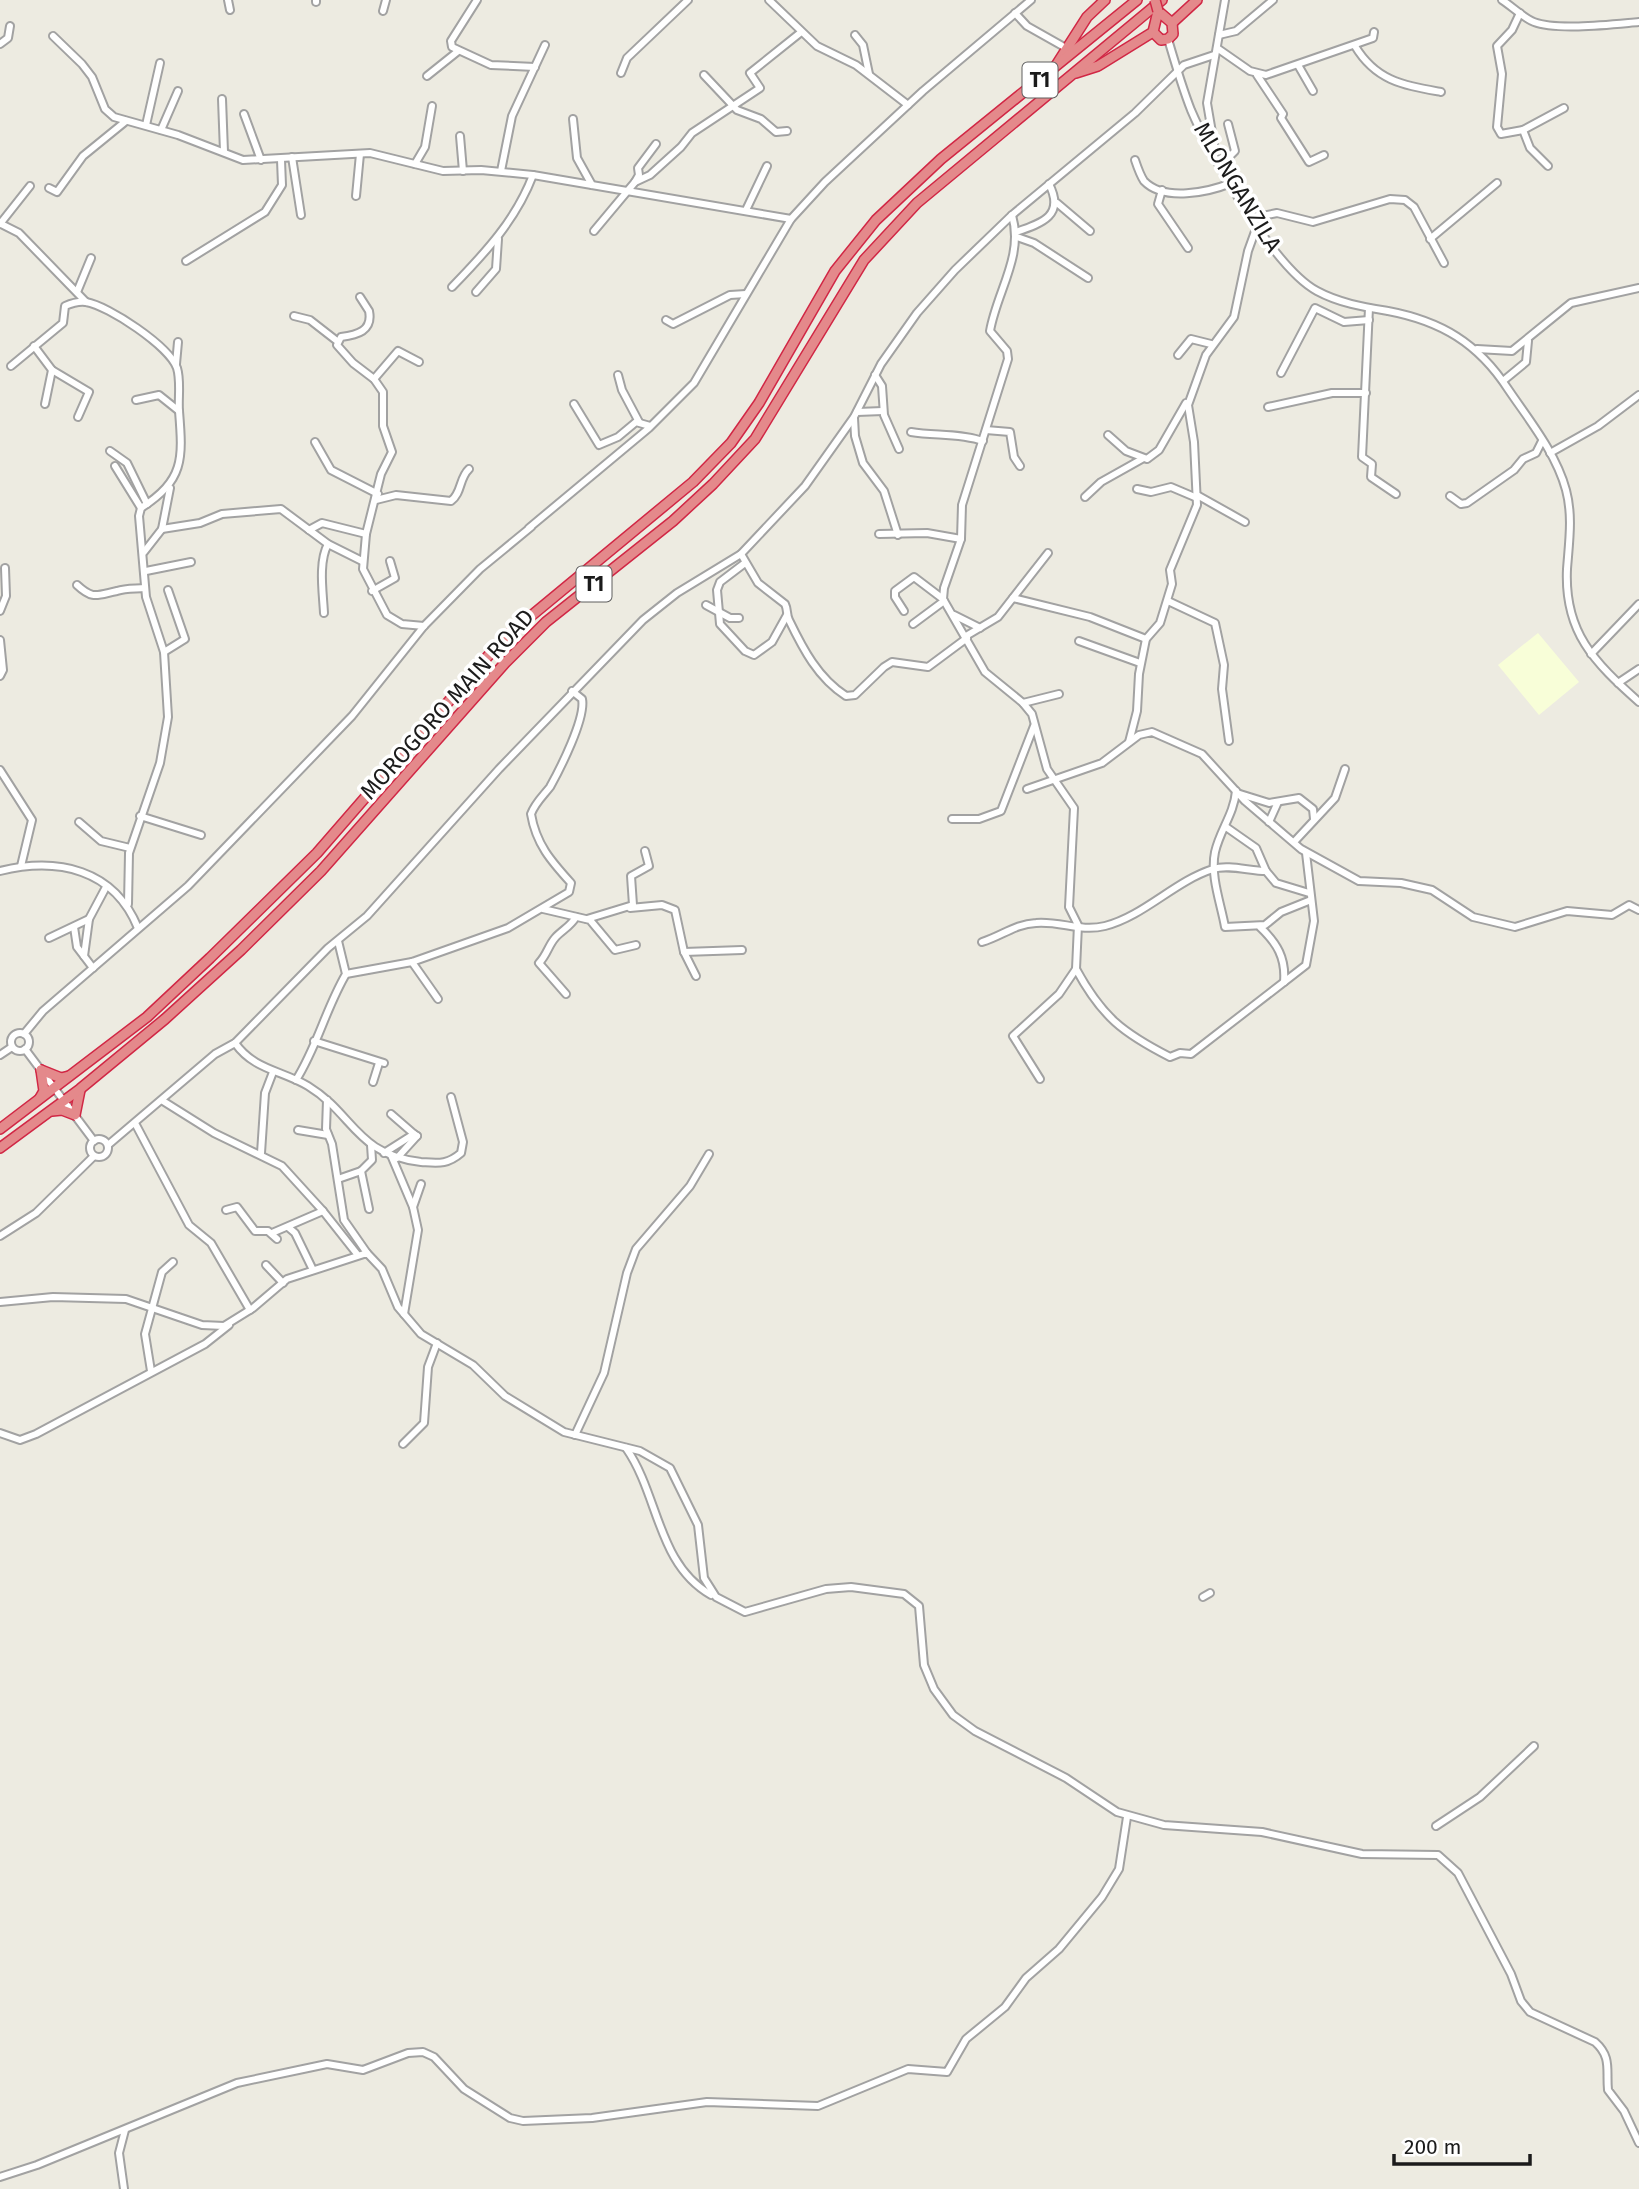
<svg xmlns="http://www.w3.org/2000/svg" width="1639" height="2189" viewBox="0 0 1639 2189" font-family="'Fira Sans',sans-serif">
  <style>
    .education { fill: #f8fed8 }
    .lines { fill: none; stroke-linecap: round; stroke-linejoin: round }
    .minor-casing { stroke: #a2a2a2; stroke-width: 10 }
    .highway-casing { stroke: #d12745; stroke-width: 12 }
    .minor { stroke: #fff; stroke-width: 6 }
    .highway { stroke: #e4898b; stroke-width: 9 }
    .highway-bridge-casing { stroke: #d12745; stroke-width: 12; stroke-linecap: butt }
    .highway-bridge { stroke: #e4898b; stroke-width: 9 }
    .labels { text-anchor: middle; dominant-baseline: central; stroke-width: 7; stroke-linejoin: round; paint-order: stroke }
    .shield { fill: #fff; stroke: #5f5f5f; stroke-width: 2 }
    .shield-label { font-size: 21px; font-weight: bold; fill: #1b1b1b }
    .street-label { font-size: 23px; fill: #1b1b1b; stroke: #fff }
  </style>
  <rect width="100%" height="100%" fill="#edebe1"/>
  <path class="education" d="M1538,633L1579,682L1539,715L1498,665Z"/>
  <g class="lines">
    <g class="minor-casing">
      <g id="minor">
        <path d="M228,0L230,10"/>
        <path d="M316,0V2"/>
        <path d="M477,0L451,41L452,47L491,65L535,67"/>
        <path d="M769,0L817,46L856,65L908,105"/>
        <path d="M1502,0C1513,7 1522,17 1534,22C1557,31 1615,24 1639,22"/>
        <path d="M383,11L386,0"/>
        <path d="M1015,13L1027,26L1066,48"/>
        <path d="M1520,13L1512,30L1497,46L1502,74L1497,127L1501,134L1523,130L1530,148L1548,166"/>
        <path d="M855,35L863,45L869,74"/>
        <path d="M1219,35L1236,31L1273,0"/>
        <path d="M53,36L82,64L92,77L105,109L114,117L178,135L243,160L370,153L443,171L481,170L533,175L791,219"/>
        <path d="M1168,39C1175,63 1182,87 1191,110C1210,155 1274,268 1317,291C1339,303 1364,307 1388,311C1441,321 1478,343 1508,389C1529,420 1556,453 1566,490C1573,516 1569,542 1567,569C1564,632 1594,662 1639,702"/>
        <path d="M0,44L8,38L10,26"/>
        <path d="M1355,46C1376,81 1403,85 1441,92"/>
        <path d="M1217,48L1250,71L1266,75L1373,38L1374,32"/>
        <path d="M1298,65L1313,91"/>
        <path d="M621,73L627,58L688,0"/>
        <path d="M704,75L737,110L761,119L776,132L787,131"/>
        <path d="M1257,75L1283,114L1281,118L1309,162L1324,155"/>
        <path d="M427,76L457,52"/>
        <path d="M222,99L224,152"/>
        <path d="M244,114L261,160"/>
        <path d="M573,119L577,158L592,185"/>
        <path d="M146,125L160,63"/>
        <path d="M161,130L178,91"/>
        <path d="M1523,130L1564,108"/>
        <path d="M460,136L463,171"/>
        <path d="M1215,150L1207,103L1225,0"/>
        <path d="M292,157L301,215"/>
        <path d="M1135,160C1137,166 1140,175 1144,181C1164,202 1209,192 1231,183"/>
        <path d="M1218,160L1228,158L1235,151L1228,124"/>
        <path d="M415,164L425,147L432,106"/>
        <path d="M501,171L512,116L545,45"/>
        <path d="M635,182L639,175L638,168L656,144"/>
        <path d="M49,188L57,192L83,156L126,121"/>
        <path d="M1162,190L1158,204L1188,248"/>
        <path d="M356,196L360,154"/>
        <path d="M1057,203L1090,231"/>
        <path d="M746,210L767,166"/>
        <path d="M1012,215C1024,256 997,291 990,331L1007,351L1008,359L962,505L961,539L944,588L943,599L985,672L1023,703L1032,714L1047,769L1074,808L1069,907L1078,925L1076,969L1059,994L1013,1036L1040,1079"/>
        <path d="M1252,218L1277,213L1313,222L1390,199L1405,200L1414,207L1444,263"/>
        <path d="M0,224L30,186"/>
        <path d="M1,224L19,233L86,302"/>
        <path d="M594,231L635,182L650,175L681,147L692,133L760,88L750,73L800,33"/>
        <path d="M1016,232C1043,223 1065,215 1049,184"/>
        <path d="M1017,237L1034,243L1088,278"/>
        <path d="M1430,239L1497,183"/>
        <path d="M186,261L265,212L282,185L281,160"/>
        <path d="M452,287C485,253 516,220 533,175"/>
        <path d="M77,292L91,258"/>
        <path d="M476,292L496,269L498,239"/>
        <path d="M360,297L369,311C373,331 357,335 341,337L337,345L353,363L374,379L383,392V426L392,452L381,474L366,534L363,569L387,615L402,624L424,626"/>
        <path d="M1369,308L1362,457L1372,464L1371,477L1396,494"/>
        <path d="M294,316L310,320L337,341"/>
        <path d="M666,320L673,324L730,295L746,294"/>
        <path d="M34,346L52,370L45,404"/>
        <path d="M1477,349L1512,351L1571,303L1639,288"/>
        <path d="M1178,355L1191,339L1211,344"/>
        <path d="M176,364L178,342"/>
        <path d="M11,366L63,323L65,306C72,303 79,301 86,302C109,306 169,346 177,368C181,381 178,398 179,411C183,460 184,480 141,508L139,516L146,597L164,652L168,717L160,763L129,853L128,904"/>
        <path d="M52,370L89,392L78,417"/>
        <path d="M1281,373L1315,308L1344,322L1369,320"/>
        <path d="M618,375L622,390L639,422"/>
        <path d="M875,375L882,386L884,415L899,449"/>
        <path d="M374,379L398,351L419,362"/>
        <path d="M1503,381L1526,362L1528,341"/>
        <path d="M136,400L159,395L179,411"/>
        <path d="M574,404L599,445L618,437L636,422L650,426"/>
        <path d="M1268,407L1332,393H1366"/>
        <path d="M857,412L883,411"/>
        <path d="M854,418L855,436L863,463L884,491L898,535"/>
        <path d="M986,430L1010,432L1014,457L1020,466"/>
        <path d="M911,432C935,436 959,433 983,441"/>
        <path d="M1108,435L1126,451L1147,459L1159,450L1186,403"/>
        <path d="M315,442L331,470L378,494"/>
        <path d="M110,451L127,463L147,504"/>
        <path d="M1550,453L1598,426L1639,395"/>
        <path d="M115,466L141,508"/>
        <path d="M1137,489L1151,492L1171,487L1197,498"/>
        <path d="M1197,495L1245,522"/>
        <path d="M1450,496L1461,504L1467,503L1514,470L1523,459L1536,453L1542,441"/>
        <path d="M1085,497L1101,482L1142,459"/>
        <path d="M376,500L396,495L451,501C462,493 459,478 469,469"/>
        <path d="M529,528L649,428L694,383L791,219L825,182L923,91L1031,0"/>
        <path d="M162,529L200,523L222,514L281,509L328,544L362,561"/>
        <path d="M309,530L322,523L366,534"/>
        <path d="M879,534L927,533L961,539"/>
        <path d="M144,552L162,529L170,488"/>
        <path d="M741,554L758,583L785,604C788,610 786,614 789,620C803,649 818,678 846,696L855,695L884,667L892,662L928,667L967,638"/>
        <path d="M745,563L720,582L717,590L720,624L745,651L754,655L772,642L787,615"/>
        <path d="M146,571L191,562"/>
        <path d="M77,585C93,600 97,595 117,591C126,588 136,589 145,588"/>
        <path d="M372,591L395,578L390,561"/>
        <path d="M1013,598L1090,617L1146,639"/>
        <path d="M1168,601L1215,623L1224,665L1222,689L1229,741"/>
        <path d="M706,605L730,618H739"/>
        <path d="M0,611L6,596L5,568"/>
        <path d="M904,611L895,597V591L914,577L943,599"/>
        <path d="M324,613C323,593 318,562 328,544"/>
        <path d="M954,615L980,628"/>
        <path d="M913,624L944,601"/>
        <path d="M966,636L998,617L1048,553"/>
        <path d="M0,640L3,670L0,676"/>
        <path d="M1079,641L1140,663"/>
        <path d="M164,652L185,639L168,590"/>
        <path d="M1591,654L1639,604"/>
        <path d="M1618,683L1639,669"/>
        <path d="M1023,703L1059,694"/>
        <path d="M1129,742L1137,711L1139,674L1146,639L1160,623L1172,584L1170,570L1197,505L1194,442L1188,405L1206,355L1234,317L1248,251L1257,226"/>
        <path d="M0,770L32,820L21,866"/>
        <path d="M1027,789L1102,763L1139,735L1152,732L1202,754L1245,801L1301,849L1359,881L1401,883L1432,890L1473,917L1515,927L1567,911L1612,915L1629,905L1639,910"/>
        <path d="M1236,791C1234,814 1220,830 1215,852C1210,876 1221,904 1225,927L1265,925L1281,912L1311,900"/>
        <path d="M1240,794L1269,803L1299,798L1313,809L1314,819"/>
        <path d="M140,816L201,835"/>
        <path d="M952,819H979L1001,811L1034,726"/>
        <path d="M79,822L101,841L130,848"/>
        <path d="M1269,822L1278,802"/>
        <path d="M1226,827L1256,848L1266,871"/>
        <path d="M1294,842L1335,798L1345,769"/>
        <path d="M0,871C58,857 114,869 138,928"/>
        <path d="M630,908L662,905L675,910L684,952L696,976"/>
        <path d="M543,909L590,920L615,950L636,945"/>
        <path d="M587,919L633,905L631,876L649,866L645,851"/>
        <path d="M74,927L77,947L93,968"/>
        <path d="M1260,927C1277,943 1286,958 1284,982"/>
        <path d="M49,938L89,919L106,887"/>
        <path d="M982,942C1002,936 1015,924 1036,923C1061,921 1080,932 1105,926C1144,916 1175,881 1213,869C1228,864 1250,871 1266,871L1276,883L1309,893"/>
        <path d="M684,952L742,950"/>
        <path d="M84,956L89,919"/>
        <path d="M412,962L438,999"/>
        <path d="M1076,969C1102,1017 1123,1033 1170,1057L1180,1053L1191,1054L1306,965L1314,921L1306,853"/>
        <path d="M346,974L412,962L508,928L569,892L571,883C551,861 536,844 531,814C535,803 543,796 550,787C560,769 586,718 582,699L572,691"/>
        <path d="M566,994L539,963C547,955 548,946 555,938C562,930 570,927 576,917"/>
        <circle cx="20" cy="1042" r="9"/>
        <path d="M24,1034L43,1011L188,886L352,716L424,626L480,569L531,527"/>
        <path d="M314,1041L384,1063"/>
        <path d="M235,1043C254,1070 281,1070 308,1086C354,1114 356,1155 421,1162C438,1163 447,1165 461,1153L463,1142L451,1097"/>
        <path d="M25,1049L94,1141"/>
        <path d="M0,1055L12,1047"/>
        <path d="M296,1080C317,1047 326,1008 346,974L338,941"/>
        <path d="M373,1082L379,1063"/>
        <path d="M327,1100L326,1129L332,1144L344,1220L367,1253"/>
        <path d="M163,1101L214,1133L282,1166L323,1211L357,1254"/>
        <path d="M391,1114L414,1134"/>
        <path d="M136,1125L189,1225L211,1243L250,1310"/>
        <path d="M298,1130L328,1135"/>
        <circle cx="99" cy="1148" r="9"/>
        <path d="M108,1145L215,1054L235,1043L328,948L367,916L499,769L643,620L677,593L741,554L805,486L854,417L881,364L917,313L955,270L1012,215L1135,113L1184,65L1214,55"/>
        <path d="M261,1153L265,1093L273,1072"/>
        <path d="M384,1153L414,1134L417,1136"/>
        <path d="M391,1155L413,1207"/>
        <path d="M397,1158L417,1136"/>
        <path d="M338,1179L361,1171"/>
        <path d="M369,1209L361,1171L372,1160L371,1145"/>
        <path d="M226,1210L237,1207L255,1231H268L277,1239"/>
        <path d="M288,1227L295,1233L313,1270"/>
        <path d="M272,1233L323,1211"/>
        <path d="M0,1236L36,1213L94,1156"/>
        <path d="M266,1265L283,1283"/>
        <path d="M0,1302L53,1297L126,1299L202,1325L224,1326L253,1308L287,1279L367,1253L382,1269L398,1307L421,1334L473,1365L505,1396L564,1432L640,1451L670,1468L698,1525L704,1578L716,1597L745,1612L826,1589L851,1587L904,1594L919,1606L924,1665L934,1689L953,1715L975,1731L1066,1778L1117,1812L1164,1825L1262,1832L1362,1854L1438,1855L1458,1873L1511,1974L1521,2001L1530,2012L1595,2042C1612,2057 1606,2070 1608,2090L1624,2111L1639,2143"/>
        <path d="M404,1314L418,1230L413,1207L421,1184"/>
        <path d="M151,1371L145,1334L162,1272L173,1262"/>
        <path d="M0,1433L20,1440L36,1434L205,1344L229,1325"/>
        <path d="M575,1435L604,1373L627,1273L636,1249L690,1186L709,1154"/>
        <path d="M403,1444L424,1423L428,1367L437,1343"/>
        <path d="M626,1448C659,1495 657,1564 711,1595"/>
        <path d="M1203,1597L1210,1593"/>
        <path d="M1436,1826L1480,1797L1534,1746"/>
        <path d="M0,2177L37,2165L237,2083L327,2064L363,2070L408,2053L423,2052L434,2057L464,2089L510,2118L523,2121L592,2118L707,2102L818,2106L908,2069L947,2072L966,2039L1005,2007L1026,1978L1059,1949L1102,1897L1119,1869L1127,1817"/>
        <path d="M124,2189L119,2153L125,2130"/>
      </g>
    </g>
    <g class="highway-casing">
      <g id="highway">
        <path d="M1172,23L1197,0"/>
        <path d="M1057,64L1087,17L1105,0"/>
        <path d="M1076,73L1098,66L1153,32L1158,11L1172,23L1173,34L1168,39L1161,40L1153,32"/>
        <path d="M41,1070L61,1078L69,1076"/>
        <path d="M40,1098L44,1091L41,1070"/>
        <path d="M52,1111L62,1110L75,1115L80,1090"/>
        <path d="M0,1129L147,1017L210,958L317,853L502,640L693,482L731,443L759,403L835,271L876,220L941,159L1137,0"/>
        <path d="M0,1148L80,1089L165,1019L241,950L321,871L505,663L546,622L673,521L713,484L755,439L864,260L917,203L1162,0"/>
      </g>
    </g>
    <use href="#minor" class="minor"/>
    <use href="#highway" class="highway"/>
    <g class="highway-bridge-casing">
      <path id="highway-bridge" d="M1155,0L1158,11"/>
    </g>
    <use href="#highway-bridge" class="highway-bridge"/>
  </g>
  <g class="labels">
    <g class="shield">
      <rect x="1022.5" y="62.5" width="35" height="35" rx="5"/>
      <rect x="576.5" y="566.5" width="35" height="35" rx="5"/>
    </g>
    <g class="shield-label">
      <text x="1040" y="80">T1</text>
      <text x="594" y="584">T1</text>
    </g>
    <g class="street-label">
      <text transform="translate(1238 187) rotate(59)">MLONGANZILA</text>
      <text transform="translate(447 704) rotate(-48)">MOROGORO MAIN ROAD</text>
    </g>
  </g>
  <path d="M1394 2154v10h136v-10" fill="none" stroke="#1b1b1b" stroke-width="3.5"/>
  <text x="1404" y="2154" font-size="21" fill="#1b1b1b" stroke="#ffffff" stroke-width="5" paint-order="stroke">200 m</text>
</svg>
